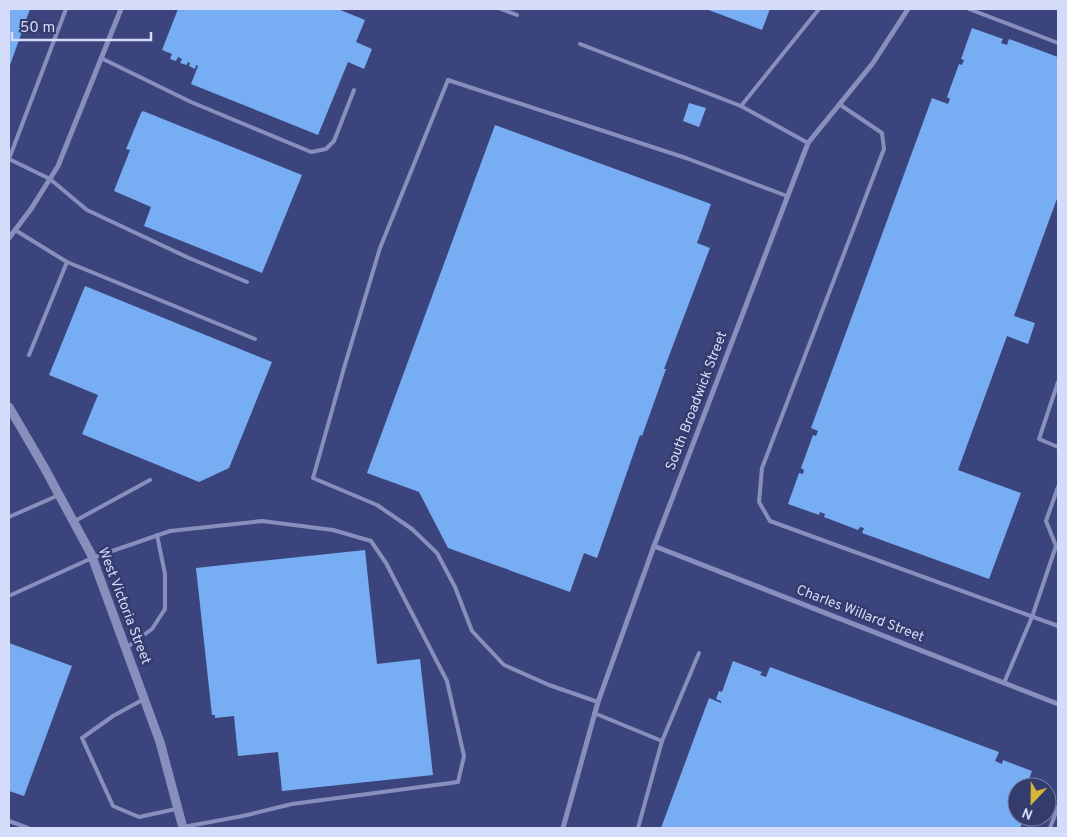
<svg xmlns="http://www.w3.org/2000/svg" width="1067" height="837" viewBox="0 0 1067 837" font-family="Overpass,sans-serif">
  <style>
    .built { fill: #3b447d; fill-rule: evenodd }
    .building { fill: #77aef3 }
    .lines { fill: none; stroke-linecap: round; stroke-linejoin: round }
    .service { stroke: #8790bc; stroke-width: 4 }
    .minor { stroke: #8790bc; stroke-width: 5 }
    .tertiary { stroke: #8790bc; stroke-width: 9 }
    .labels { text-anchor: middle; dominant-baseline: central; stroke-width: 5; stroke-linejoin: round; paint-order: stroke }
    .street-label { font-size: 14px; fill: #d4dcfa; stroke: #343c6d }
  </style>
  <rect width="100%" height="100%" fill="#343c6d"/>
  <path class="built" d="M9,9H1058V828H9ZM1017,787H1047V817H1017Z"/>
  <g class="building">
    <path d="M9,9H30L9,68Z"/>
    <path d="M178,9H338L365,20L356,42L372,49L364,69L348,62L318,135L191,84L198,66L196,65L195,69L189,66L190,63L188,62L187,65L180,63L182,59L178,57L176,61L170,59L172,54L162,50Z"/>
    <path d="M706,9H770L762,30Z"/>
    <path d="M972,28L1003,39L1001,43L1007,45L1009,39L1058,57V196L1014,316L1035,323L1028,344L1007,336L958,470L1021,493L989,579L862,533L864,528L860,527L858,530L824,517L825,514L820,512L819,515L788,504L799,473L803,474L804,470L801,468L813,435L816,436L818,431L811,428L932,98L948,104L950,99L947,97L959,64L962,65L964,60L961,59Z"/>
    <path d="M689,103L706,108L699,127L683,121Z"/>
    <path d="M143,111L302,175L262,273L144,226L151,207L114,191L130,150L126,149L141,113Z"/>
    <path d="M495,125L711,204L697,243L710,248L664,369H666L642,436L640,435L597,558L584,553L570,592L448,548L419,492L367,473Z"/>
    <path d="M85,286L272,362L229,468L199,482L82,434L98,395L49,375Z"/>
    <path d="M365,550L377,664L420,659L433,775L282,791L278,752L238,756L234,716L215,718V715H212L196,568Z"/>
    <path d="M9,643L72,666L24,796L9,791Z"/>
    <path d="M733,661L762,672L760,675L766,677L770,667L999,752L995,761L1002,764L1003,760L1032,771L1026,787H1017V817H1025L1020,828H661L709,698L721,703V701L716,699L719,691L722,692Z"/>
  </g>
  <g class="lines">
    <g class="service">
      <path d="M66,9L9,159L50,179L87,210L189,258L247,282"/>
      <path d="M501,9L517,15"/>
      <path d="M969,9L1058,43"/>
      <path d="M580,44L741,106"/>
      <path d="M101,58L191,102L311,152L326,149L334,141L354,90"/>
      <path d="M839,104L882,133L884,149L762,468L759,502L770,521L1058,626"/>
      <path d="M808,143L741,106L819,9"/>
      <path d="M15,230L67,262L29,355"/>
      <path d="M67,262L255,339"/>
      <path d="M1058,382L1039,439L1058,447"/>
      <path d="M9,517L59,495"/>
      <path d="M73,522L150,480"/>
      <path d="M1056,546L1046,521L1058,487"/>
      <path d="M11,595L92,558L170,531L262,521L333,530L371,541L386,563L447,681L464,756L458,782L292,804L243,816L183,827"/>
      <path d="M126,648L152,629L165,609V574L157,535"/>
      <path d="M1004,683L1032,617L1056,546L1058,544"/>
      <path d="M144,699L113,716L82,738L113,806L139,817L176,809"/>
      <path d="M598,702L549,685L504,665L472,631L455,587L437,553L412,529L377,505L313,478L344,368L380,248L448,80L686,158L787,196"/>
      <path d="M594,713L662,741L638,828"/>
      <path d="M662,741L699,653"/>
      <path d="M9,821L28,828"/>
      <path d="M1050,828L1058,807"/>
    </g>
    <g class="minor">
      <path d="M9,238L31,209L58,166L121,9"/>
      <path d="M654,546L1058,704"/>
      <path d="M563,828L598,702L654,546L808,143L873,63L908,9"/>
    </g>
    <path class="tertiary" d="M9,407L44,467L91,554L160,742L183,828"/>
  </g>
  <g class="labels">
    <g class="street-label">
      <text transform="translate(697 401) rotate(-69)">South Broadwick Street</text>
      <text transform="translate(124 606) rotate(69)">West Victoria Street</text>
      <text transform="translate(860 614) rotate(21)">Charles Willard Street</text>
    </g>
  </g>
  <rect width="1067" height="837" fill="none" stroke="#d4dcfa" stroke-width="20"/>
  <g transform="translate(1032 802) rotate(202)"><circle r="24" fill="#343c6d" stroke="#747ca5"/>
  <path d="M0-4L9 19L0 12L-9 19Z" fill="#d5b535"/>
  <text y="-8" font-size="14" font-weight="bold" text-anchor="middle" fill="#d4dcfa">N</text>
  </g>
  <path d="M12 32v8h139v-8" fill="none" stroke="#d4dcfa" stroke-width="2.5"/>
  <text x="20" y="32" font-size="15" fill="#d4dcfa" stroke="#343c6d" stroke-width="4" paint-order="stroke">50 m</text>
</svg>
